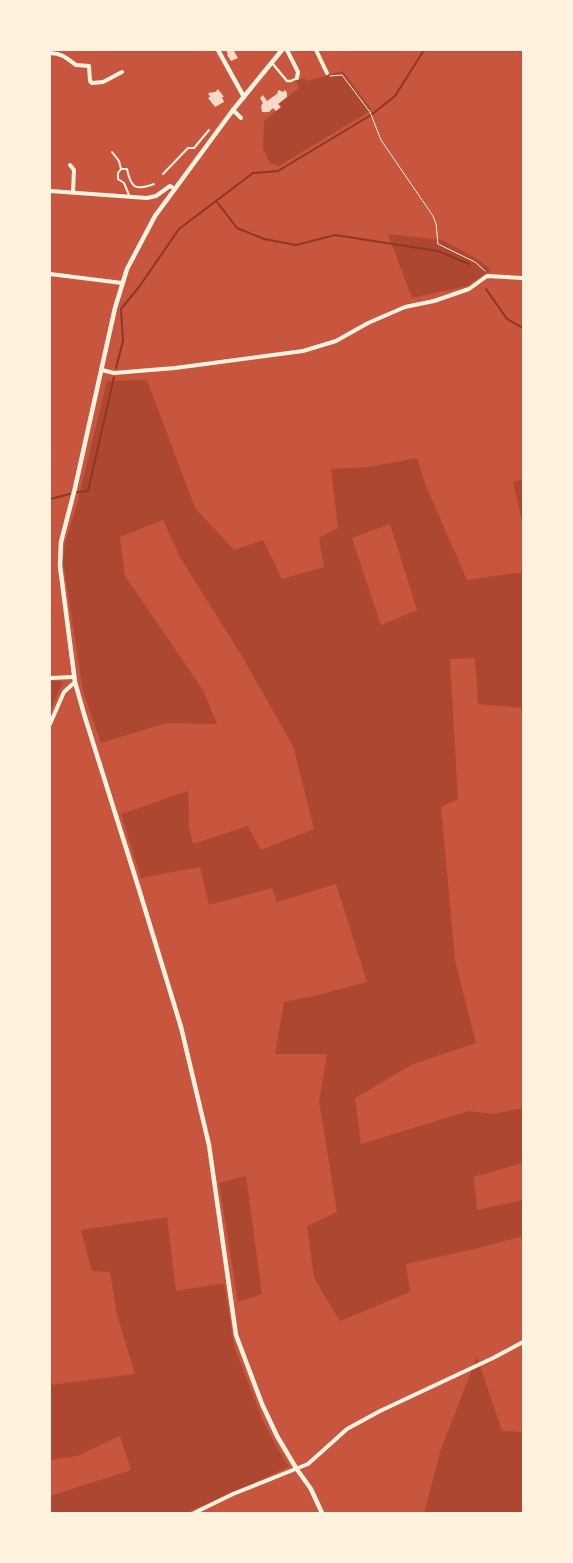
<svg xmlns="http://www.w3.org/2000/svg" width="573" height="1563" viewBox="0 0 573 1563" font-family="Barlow,sans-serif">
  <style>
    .green { fill: #ae4732; fill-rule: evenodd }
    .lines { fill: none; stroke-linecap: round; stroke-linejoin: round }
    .stream { stroke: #8f3625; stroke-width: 2 }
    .building { fill: #f7dbc8 }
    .path { stroke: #fff3e0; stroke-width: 1 }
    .service { stroke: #fff3e0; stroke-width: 2 }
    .pedestrian { stroke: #fff3e0; stroke-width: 2.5 }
    .minor { stroke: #fff3e0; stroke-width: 4 }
    .tertiary { stroke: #fff3e0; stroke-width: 4.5 }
  </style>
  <rect width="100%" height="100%" fill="#c8553d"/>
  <g class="green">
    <path d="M343,71L372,110L279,166L270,163L263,149L264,121L281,107L279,104L299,88L296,81L304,78L307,81Z"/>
    <path d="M388,234L442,240L479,260L491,270L467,286L412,298Z"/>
    <path d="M147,380L195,508L234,550L263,540L282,579L324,567L319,538L338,528L331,469L369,467L417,458L426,486L467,580L523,572V708L478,704L475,658L450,659L458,799L441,807L455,960L476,1043L411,1065L355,1098L361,1144L469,1111L494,1114L523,1108V1163L474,1177L477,1210L523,1200V1236L479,1248L406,1264L410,1292L340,1321L314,1278L307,1226L337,1212L319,1101L327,1054H275L284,1002L314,996L367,982L336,884L277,902L272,888L209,905L200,867L141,878L121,814L188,791L189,828L193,844L248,826L261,850L314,829L293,746L242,656L181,559L163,520L120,537L125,576L203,690L217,724L166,723L101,743L83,691L63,562L65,543L77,504L107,381ZM390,524L417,610L381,625L352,538Z"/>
    <path d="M523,479V525L513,482Z"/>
    <path d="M50,681H63L50,712Z"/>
    <path d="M246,1176L262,1294L238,1302L219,1183Z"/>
    <path d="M167,1217L176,1291L224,1283L235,1349L263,1421L278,1449L289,1467L186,1513H50V1496L131,1470L120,1436L77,1456L50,1460V1385L135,1374L117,1315L110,1272L92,1271L81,1230Z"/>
    <path d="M477,1357L502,1431L523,1432V1513H424L441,1449Z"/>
  </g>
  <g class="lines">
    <g class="stream">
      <path d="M217,202L237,228L264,239L296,245L335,235L438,251L469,264"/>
      <path d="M486,289L507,319L523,328"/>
      <path d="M116,368L123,341L121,309L139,287L179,229L253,173L278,171L371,115L395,96L424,50"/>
      <path d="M50,499L78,492L88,491L114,377"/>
    </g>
  </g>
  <g class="building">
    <path d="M226,50L234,51L238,58L231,61L227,55L228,54Z"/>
    <path d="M218,89L224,97H222L224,102L215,107L208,98L210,97L208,93L215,92Z"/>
    <path d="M279,90L283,92L285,90L287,93V97L278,104L281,107L276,111L273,108L269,112H262L261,106L263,103L260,98L263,95L267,101L278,93L277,92Z"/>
  </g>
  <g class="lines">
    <path class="path" d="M330,76L342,75L370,112L381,140L433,216L436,224L438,244L475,262L485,271"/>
    <g class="service">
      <path d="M112,152L119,161L121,169L118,173V179L124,183L129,195"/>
      <path d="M121,169H127C131,188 135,191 154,184"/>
      <path d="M163,174L188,148H194L209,130"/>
    </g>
    <path class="pedestrian" d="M272,63L287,81H291L297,78"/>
    <g class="minor">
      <path d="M287,50L298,72L297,78"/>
      <path d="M316,50L327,73"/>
      <path d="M50,53C64,54 66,58 76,65L89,66L90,81L92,83L103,82L122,72"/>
      <path d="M233,110L241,118"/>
      <path d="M70,165L74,170L73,192"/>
      <path d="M50,191L147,198L156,196L170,186L175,189"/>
      <path d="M50,274L122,283"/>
      <path d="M102,370L114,373L175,368L303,351L336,341L368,323L405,307L434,301L469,289L487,276L523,278"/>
      <path d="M50,678L74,677"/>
      <path d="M50,724L64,692L75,682"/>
      <path d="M194,1513L233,1494L308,1464L347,1429L380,1411L493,1358L523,1342"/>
    </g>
    <g class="tertiary">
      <path d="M218,50L244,97"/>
      <path d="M282,50L233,110L155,216L127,269L115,308L75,488L61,542L60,566L75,682L84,714L138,886L181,1027L209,1145L236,1335L262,1404L277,1436L296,1468L311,1489L322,1513"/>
    </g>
  </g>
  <rect width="573" height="1563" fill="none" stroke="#fff3e0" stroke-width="102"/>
</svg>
